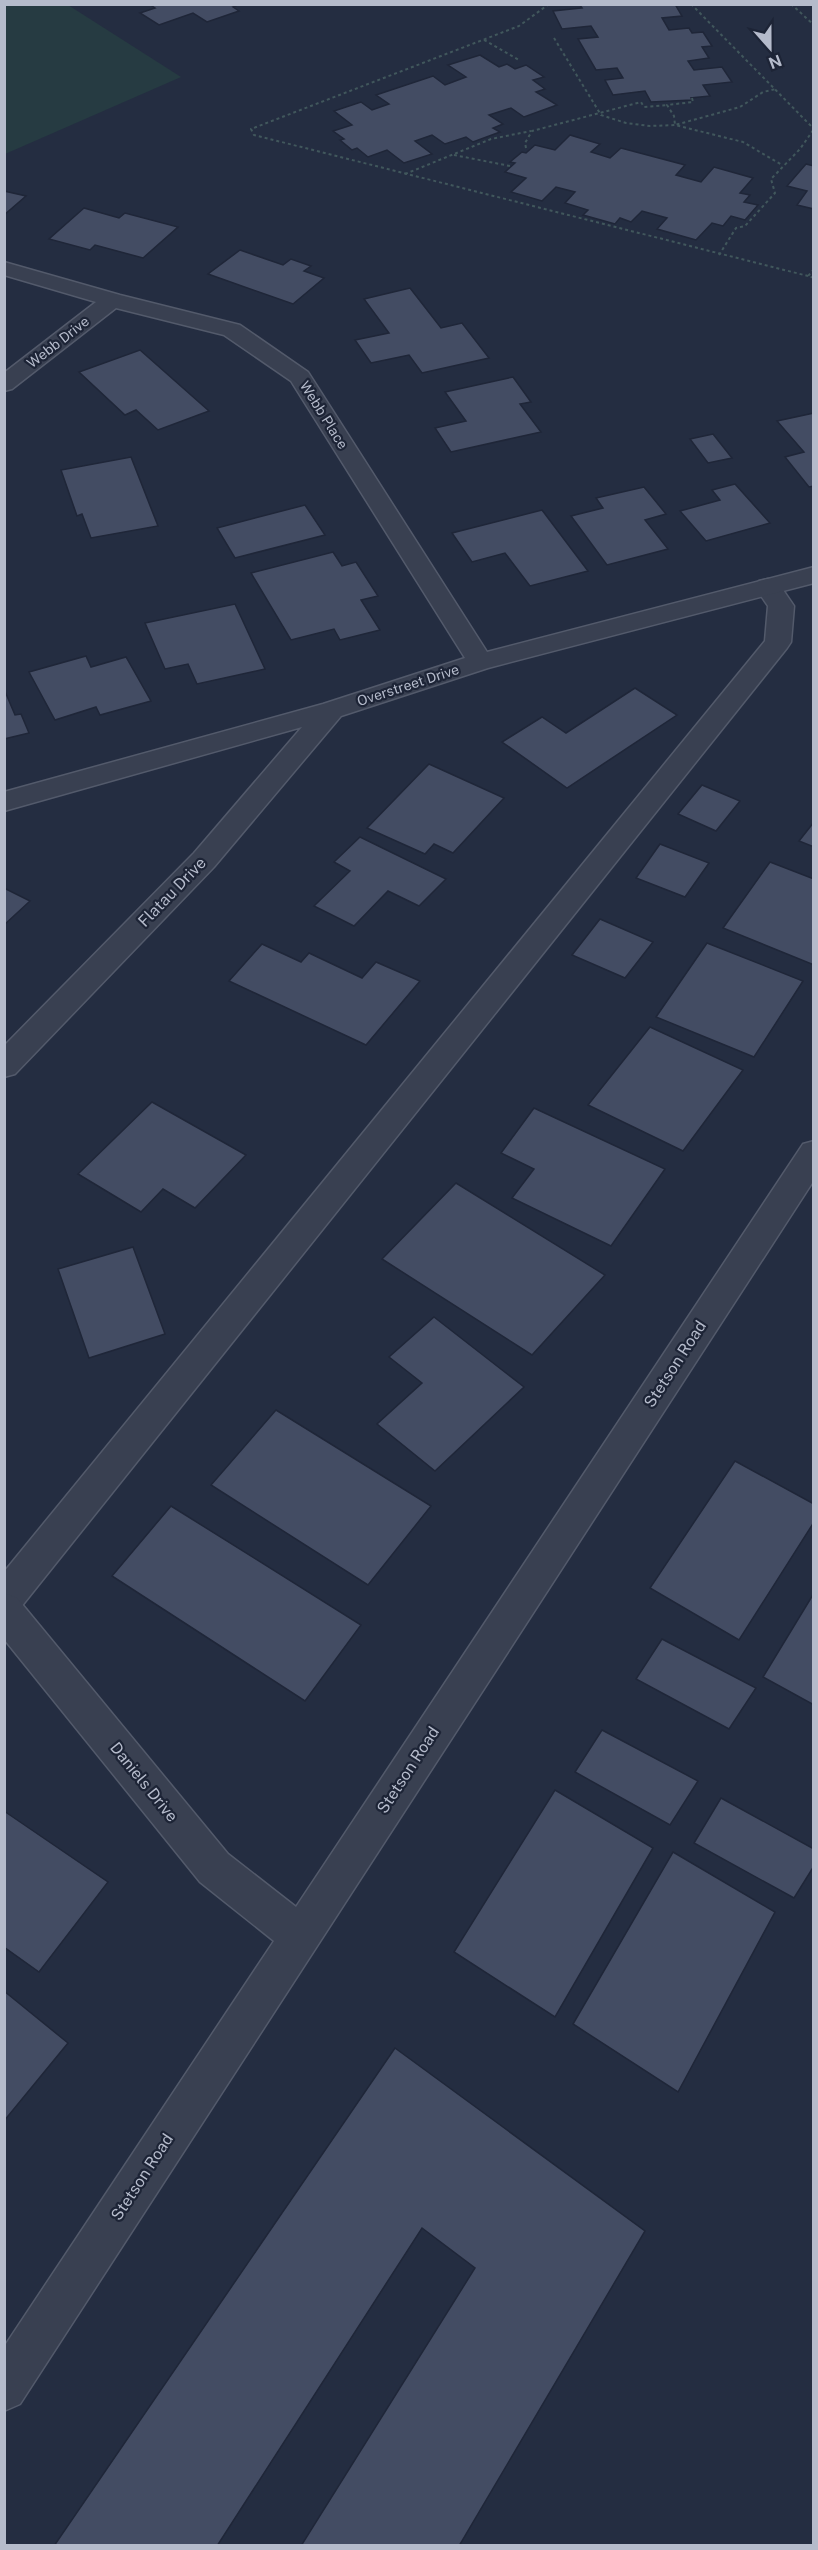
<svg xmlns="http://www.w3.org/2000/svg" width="818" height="2550" viewBox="0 0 818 2550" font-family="'Public Sans',sans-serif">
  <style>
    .green { fill: #263b42 }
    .building { fill: #434c63; stroke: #1f2638; stroke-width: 1.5 }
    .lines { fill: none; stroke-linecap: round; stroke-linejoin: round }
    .lane-casing { stroke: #535a6b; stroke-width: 3 }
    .street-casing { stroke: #535a6b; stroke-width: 3 }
    .path { stroke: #41575c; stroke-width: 2; stroke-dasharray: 3 3; stroke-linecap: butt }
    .lane { fill: #394051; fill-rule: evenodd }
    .street { fill: #394051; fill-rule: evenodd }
    .labels { text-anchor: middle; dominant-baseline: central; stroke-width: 4.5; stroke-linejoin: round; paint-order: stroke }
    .far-street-label { font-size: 14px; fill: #b5bbcb; stroke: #1d2436 }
    .street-label { font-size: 16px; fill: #b5bbcb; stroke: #1d2436 }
  </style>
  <rect width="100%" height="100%" fill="#242d41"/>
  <path class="green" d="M4,5H68L181,77L5,154Z"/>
  <g class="building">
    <path d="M149,4H240L233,7L239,11L207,22L193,13L159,25L140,13L155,8Z"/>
    <path d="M579,4H675L682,16L662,18L669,30L689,28L692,33L703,32L712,46L702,47L709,58L688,61L694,70L722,67L732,82L703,85L710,96L691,98L692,100L651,102L645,91L613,95L605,80L623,78L617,68L596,70L578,39L598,37L591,26L562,29L553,11L582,8Z"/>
    <path d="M480,55L499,67L507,64L515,69L526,65L544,77L533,80L545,89L536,92L557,105L524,117L511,108L489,115L503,124L493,128L500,132L473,142L466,137L445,144L432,135L415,141L432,154L404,163L387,150L368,157L357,148L352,150L340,140L344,139L333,131L352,125L334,111L361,102L372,110L389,104L376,95L433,76L445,85L466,77L448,65Z"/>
    <path d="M570,135L600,144L591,152L610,158L621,148L685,165L676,175L701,182L714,167L753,178L740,193L750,195L744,202L758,205L745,220L731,216L723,226L712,223L696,240L657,229L667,218L642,211L631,222L620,218L615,224L583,215L588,210L565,203L575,192L556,187L542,201L511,192L526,178L505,172L515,163L510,162L522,152L526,153L535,145L555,150Z"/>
    <path d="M806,164L814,166V209L797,205L807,191L787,186Z"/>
    <path d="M4,191L26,196L4,215Z"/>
    <path d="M84,208L119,218L125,213L178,227L143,258L95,245L90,250L49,239Z"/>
    <path d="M240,250L283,265L291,259L311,266L304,271L324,278L293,304L208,274Z"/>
    <path d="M410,288L441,328L462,323L489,358L422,373L409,355L371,363L355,340L389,333L364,299Z"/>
    <path d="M140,350L209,411L158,430L136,410L125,415L79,372Z"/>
    <path d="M513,377L531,402L520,404L541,432L451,452L435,428L466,421L445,392Z"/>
    <path d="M814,413V486L809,487L785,457L804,452L777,421Z"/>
    <path d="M713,434L732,458L708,463L690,439Z"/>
    <path d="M131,457L158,526L91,538L82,514L77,516L61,470Z"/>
    <path d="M735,484L770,523L706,541L680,511L720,500L712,490Z"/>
    <path d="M644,487L666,514L645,520L668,549L607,565L571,516L603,508L596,498Z"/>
    <path d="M305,505L325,535L235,558L217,528Z"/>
    <path d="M542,510L588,571L530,586L505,553L472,562L452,533Z"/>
    <path d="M333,552L342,566L356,562L378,596L361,600L380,630L340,640L334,629L291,640L251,573Z"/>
    <path d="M235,604L265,669L197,684L188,664L165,669L145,623Z"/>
    <path d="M86,656L91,667L126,657L151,701L100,715L96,707L55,720L29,672Z"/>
    <path d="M635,688L677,715L567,788L502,742L542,717L566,733Z"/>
    <path d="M4,689L15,715L21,714L29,733L4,739Z"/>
    <path d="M429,764L504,798L453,853L434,844L425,854L367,828Z"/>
    <path d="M702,785L740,801L716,831L678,814Z"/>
    <path d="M814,822V847L799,841Z"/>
    <path d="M360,837L446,879L419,906L388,891L354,926L314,906L350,871L334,862Z"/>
    <path d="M660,844L709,863L685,897L636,878Z"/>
    <path d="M770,862L814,879V965L723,928Z"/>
    <path d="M4,888L30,901L4,925Z"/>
    <path d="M600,919L653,942L625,978L572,955Z"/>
    <path d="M707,943L803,981L754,1057L656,1017Z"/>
    <path d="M262,944L301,962L309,953L362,978L376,962L420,981L366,1045L229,981Z"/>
    <path d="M650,1027L743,1070L683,1151L588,1105Z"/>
    <path d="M152,1102L246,1155L195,1208L163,1189L141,1212L78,1174Z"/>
    <path d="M534,1108L665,1169L611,1246L512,1198L534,1169L501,1153Z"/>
    <path d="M456,1183L605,1275L532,1355L382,1259Z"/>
    <path d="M133,1247L165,1334L89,1358L58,1269Z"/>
    <path d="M434,1317L524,1387L435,1471L377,1424L422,1383L389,1357Z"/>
    <path d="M276,1410L431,1506L368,1585L211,1485Z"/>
    <path d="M735,1461L814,1504V1522L739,1640L650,1588Z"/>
    <path d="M171,1506L361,1625L305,1701L112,1576Z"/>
    <path d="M814,1593V1705L763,1677Z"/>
    <path d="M662,1639L756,1688L729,1729L636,1679Z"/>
    <path d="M602,1730L698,1781L670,1825L575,1772Z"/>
    <path d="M555,1790L653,1848L555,2017L454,1952Z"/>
    <path d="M721,1798L814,1849V1866L794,1898L694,1843Z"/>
    <path d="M4,1811L108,1882L39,1972L4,1947Z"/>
    <path d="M673,1852L775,1912L678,2092L573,2024Z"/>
    <path d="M4,1991L68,2043L4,2121Z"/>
    <path d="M395,2048L645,2231L459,2546H301L475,2268L422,2228L217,2546H54Z"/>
  </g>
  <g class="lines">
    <g class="lane-casing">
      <path id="lane" d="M768,579L777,581L794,606L791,642L787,648L17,1612L4,1617V1572L765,641L768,606L755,587L759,581Z"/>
    </g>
    <g class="street-casing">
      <g id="street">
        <path d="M4,262L120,295L240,325L308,372L487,652L814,567V583L488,668L341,716L214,867L15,1074L4,1077V1046L194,853L302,727L4,811V792L323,704L465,658L291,381L224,335L116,308L12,389L4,391V373L96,302L4,275Z"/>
        <path d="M814,1141V1180L20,2404L4,2411V2347L274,1941L200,1882L4,1639V1593L17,1598L228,1854L296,1907L803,1144Z"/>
      </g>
    </g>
    <g class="path">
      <path d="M549,4L519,26L251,129L254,135L808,276"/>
      <path d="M691,4L814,129"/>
      <path d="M791,4L814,25"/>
      <path d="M554,38L601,115L626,123L650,126L675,125L743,142L782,165"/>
      <path d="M484,40L519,60"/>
      <path d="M692,98L693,102L667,105L674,116L675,125L740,107L763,92L776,89"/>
      <path d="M526,148L525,143L532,131L641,102L644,107L667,105"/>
      <path d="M454,155L510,166"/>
      <path d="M405,174L491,139L531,131"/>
      <path d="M719,255L736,228L745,226L775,193L771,179L800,149L814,129"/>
      <path d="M814,269L808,276L814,278"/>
    </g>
    <use href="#lane" class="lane"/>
    <use href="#street" class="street"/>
  </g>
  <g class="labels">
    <g class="far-street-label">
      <text transform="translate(58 342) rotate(-38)">Webb Drive</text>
      <text transform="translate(324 415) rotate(58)">Webb Place</text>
      <text transform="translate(408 685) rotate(-18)">Overstreet Drive</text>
    </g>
    <g class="street-label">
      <text transform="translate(172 892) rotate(-46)">Flatau Drive</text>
      <text transform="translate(675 1364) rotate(-57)">Stetson Road</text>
      <text transform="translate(408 1770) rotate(-57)">Stetson Road</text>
      <text transform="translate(144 1782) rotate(51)">Daniels Drive</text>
      <text transform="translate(142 2177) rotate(-57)">Stetson Road</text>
    </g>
  </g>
  <rect width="818" height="2550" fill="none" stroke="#b5bbcb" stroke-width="12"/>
  <g transform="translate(770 48) rotate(159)" stroke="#1d2436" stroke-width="4.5" paint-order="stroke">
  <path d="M0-4.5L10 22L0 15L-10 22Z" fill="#b5bbcb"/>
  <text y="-9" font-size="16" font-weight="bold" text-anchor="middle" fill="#b5bbcb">N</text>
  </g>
</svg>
